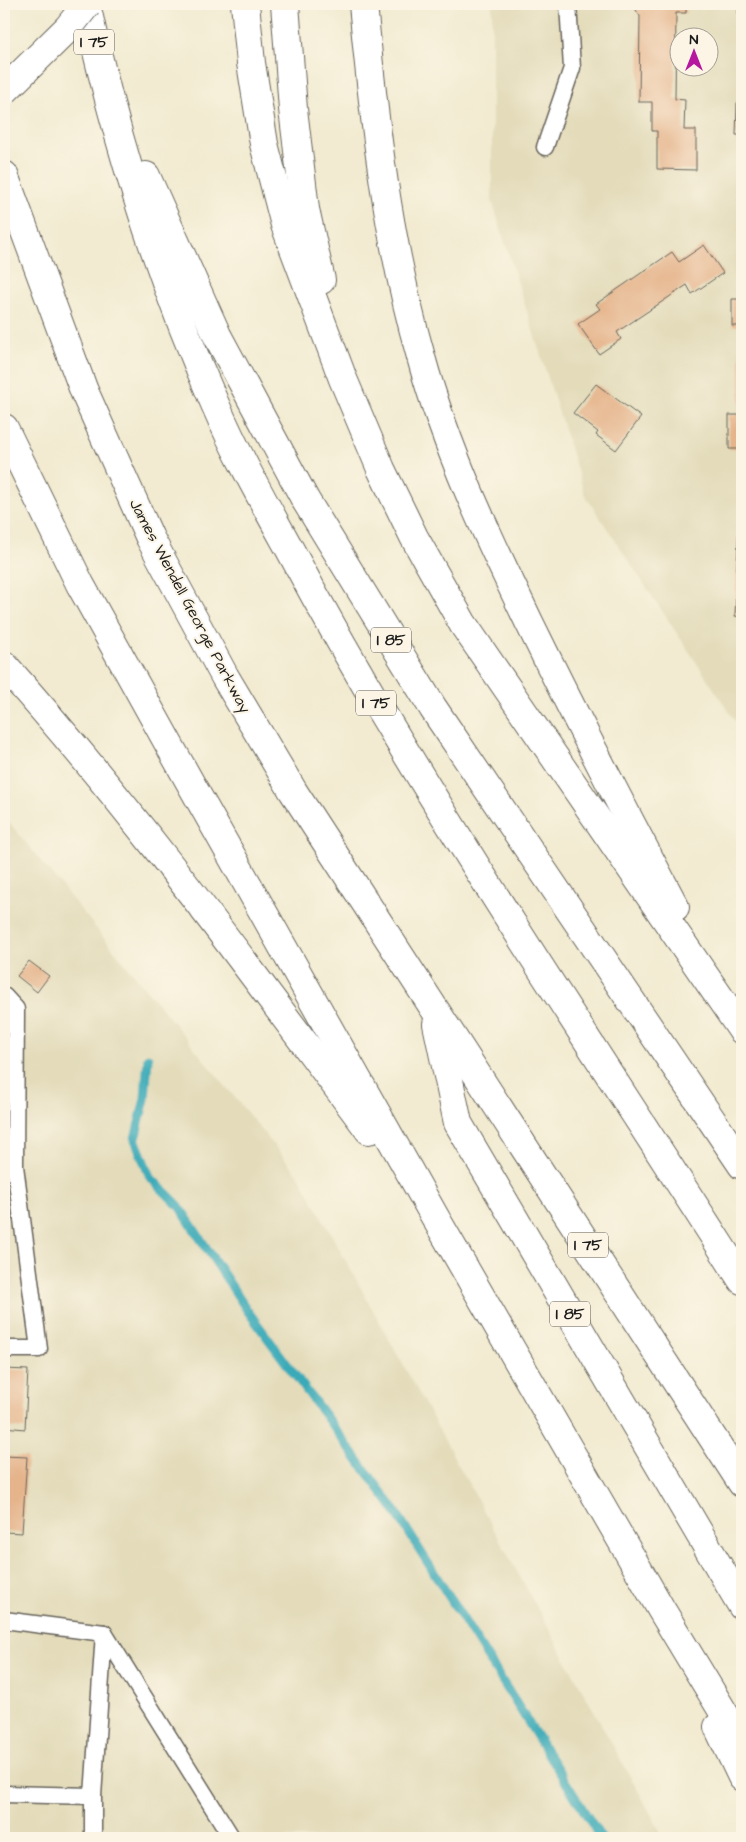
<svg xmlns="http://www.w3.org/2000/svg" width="746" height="1842" viewBox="0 0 746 1842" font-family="'Architects Daughter',sans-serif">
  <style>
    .built { fill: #e3dbba; fill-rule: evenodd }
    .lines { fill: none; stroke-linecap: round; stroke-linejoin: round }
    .stream { stroke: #3baab8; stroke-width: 9 }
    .building { fill: #e5b48b }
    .lane-casing { stroke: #67645b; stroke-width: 19 }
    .highway-casing { stroke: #67645b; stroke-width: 30 }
    .lane { stroke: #fff; stroke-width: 16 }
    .highway { stroke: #fff; stroke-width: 28 }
    .highway-bridge-casing { stroke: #67645b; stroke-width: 30; stroke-linecap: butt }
    .highway-bridge { stroke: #fff; stroke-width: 28 }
    .labels { text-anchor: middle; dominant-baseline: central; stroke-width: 4; stroke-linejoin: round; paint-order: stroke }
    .shield { fill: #fcf5e5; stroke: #5f5d58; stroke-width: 1 }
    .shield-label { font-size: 15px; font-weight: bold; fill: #1c1c1c }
    .street-label { font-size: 16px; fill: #1c1c1c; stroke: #fcf5e5 }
  </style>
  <rect width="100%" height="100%" fill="#fcf5e5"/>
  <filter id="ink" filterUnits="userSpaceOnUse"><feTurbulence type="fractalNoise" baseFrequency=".02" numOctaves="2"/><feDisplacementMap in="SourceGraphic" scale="10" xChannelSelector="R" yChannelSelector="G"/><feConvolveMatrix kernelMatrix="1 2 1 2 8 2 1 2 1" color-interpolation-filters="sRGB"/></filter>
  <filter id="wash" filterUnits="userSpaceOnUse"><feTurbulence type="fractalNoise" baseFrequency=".0096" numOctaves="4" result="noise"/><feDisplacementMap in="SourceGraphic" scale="20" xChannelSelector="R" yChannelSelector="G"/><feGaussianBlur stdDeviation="1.12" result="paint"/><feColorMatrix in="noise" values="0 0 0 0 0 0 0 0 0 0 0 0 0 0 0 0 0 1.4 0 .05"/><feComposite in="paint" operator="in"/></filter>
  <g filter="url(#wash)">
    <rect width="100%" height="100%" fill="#f2ebd1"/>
    <g class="built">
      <path d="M492,4H742V731L585,495L492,201ZM678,38H708V68H678Z"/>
      <path d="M4,816L299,1176L664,1838H4Z"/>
    </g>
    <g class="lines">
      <path class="stream" d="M148,1058L145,1099L135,1139L150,1177L179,1206L247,1310L394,1509L601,1838"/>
    </g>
    <g id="blocks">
      <g class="building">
        <path d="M636,4H686V13H676L675,99L685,100L684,130H696V170L657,169V131H652V102H639L640,16L636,10Z"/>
        <rect x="738" y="4" width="4" height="12"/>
        <path d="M737,103H742V135H736Z"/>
        <path d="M704,245L723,273L692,294L687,285L617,332L621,339L599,354L578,324L600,309L596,304L672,252L679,262Z"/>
        <path d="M732,299H742V449H729V415H740V326H732Z"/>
        <path d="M596,384L641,417L616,450L596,435L598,432L573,413Z"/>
        <path d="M739,518H742V617L735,616Z"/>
        <path d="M29,961L49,976L37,992L17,976Z"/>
        <path d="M4,1369L28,1370L25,1429L4,1427Z"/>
        <path d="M4,1456L27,1457L22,1533L4,1532Z"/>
      </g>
    </g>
  </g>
  <g filter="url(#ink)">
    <use href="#blocks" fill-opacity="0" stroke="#67645b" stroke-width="1"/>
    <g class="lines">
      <g class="lane-casing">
        <g id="lane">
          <path d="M545,147L572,68L568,4"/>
          <path d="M4,996L16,1009L15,1166L39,1349H4"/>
          <path d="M4,1620L104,1633"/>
          <path d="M104,1633L232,1838"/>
          <path d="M4,1794L93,1796"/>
          <path d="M93,1838V1796L104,1633"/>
        </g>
      </g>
      <g class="highway-casing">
        <g id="highway">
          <path d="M86,4C116,141 158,275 215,404C236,453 262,499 288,546C323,612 360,677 399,741C509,924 628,1101 742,1280"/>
          <path d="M245,4L251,63L264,144L285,225L343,379L381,469L414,537L463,624L742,1030"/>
          <path d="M285,4L293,109L305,209L321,280"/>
          <path d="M363,4C374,123 388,242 421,357C446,449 488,537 529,622C576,718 625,813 675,907"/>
          <path d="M4,175L84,391L150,538L225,677L293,791L742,1483"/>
          <path d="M146,176L217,335L306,501L433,708L742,1165"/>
          <path d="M4,428L80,584L187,777L435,1217L661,1609L742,1743"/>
          <path d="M4,665C136,812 251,972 369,1130"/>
          <path d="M437,1024L458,1123L742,1606"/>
          <path d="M718,1727L742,1777"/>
        </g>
      </g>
      <use href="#lane" class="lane"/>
      <use href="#highway" class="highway"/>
      <g class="highway-bridge-casing">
        <path id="highway-bridge" d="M4,91L68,28L87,4"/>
      </g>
      <use href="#highway-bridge" class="highway-bridge"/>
    </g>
  </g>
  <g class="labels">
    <g class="shield">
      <rect x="74" y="29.5" width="40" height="25" rx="4"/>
      <rect x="371" y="627.5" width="40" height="25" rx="4"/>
      <rect x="356" y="690.5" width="40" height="25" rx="4"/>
      <rect x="568" y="1232.5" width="40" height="25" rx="4"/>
      <rect x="550" y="1301.5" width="40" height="25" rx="4"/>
    </g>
    <g class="shield-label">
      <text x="94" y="42">I 75</text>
      <text x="391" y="640">I 85</text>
      <text x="376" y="703">I 75</text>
      <text x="588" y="1245">I 75</text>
      <text x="570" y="1314">I 85</text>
    </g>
    <g class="street-label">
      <text transform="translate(190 606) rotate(62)">James Wendell George Parkway</text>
    </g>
  </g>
  <rect width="746" height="1842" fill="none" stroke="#fcf5e5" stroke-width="20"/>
  <g transform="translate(694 52)"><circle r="24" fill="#fcf5e5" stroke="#a29e95"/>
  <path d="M0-4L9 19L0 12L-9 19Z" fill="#b5179e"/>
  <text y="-8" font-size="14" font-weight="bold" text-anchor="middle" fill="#1c1c1c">N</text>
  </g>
</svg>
